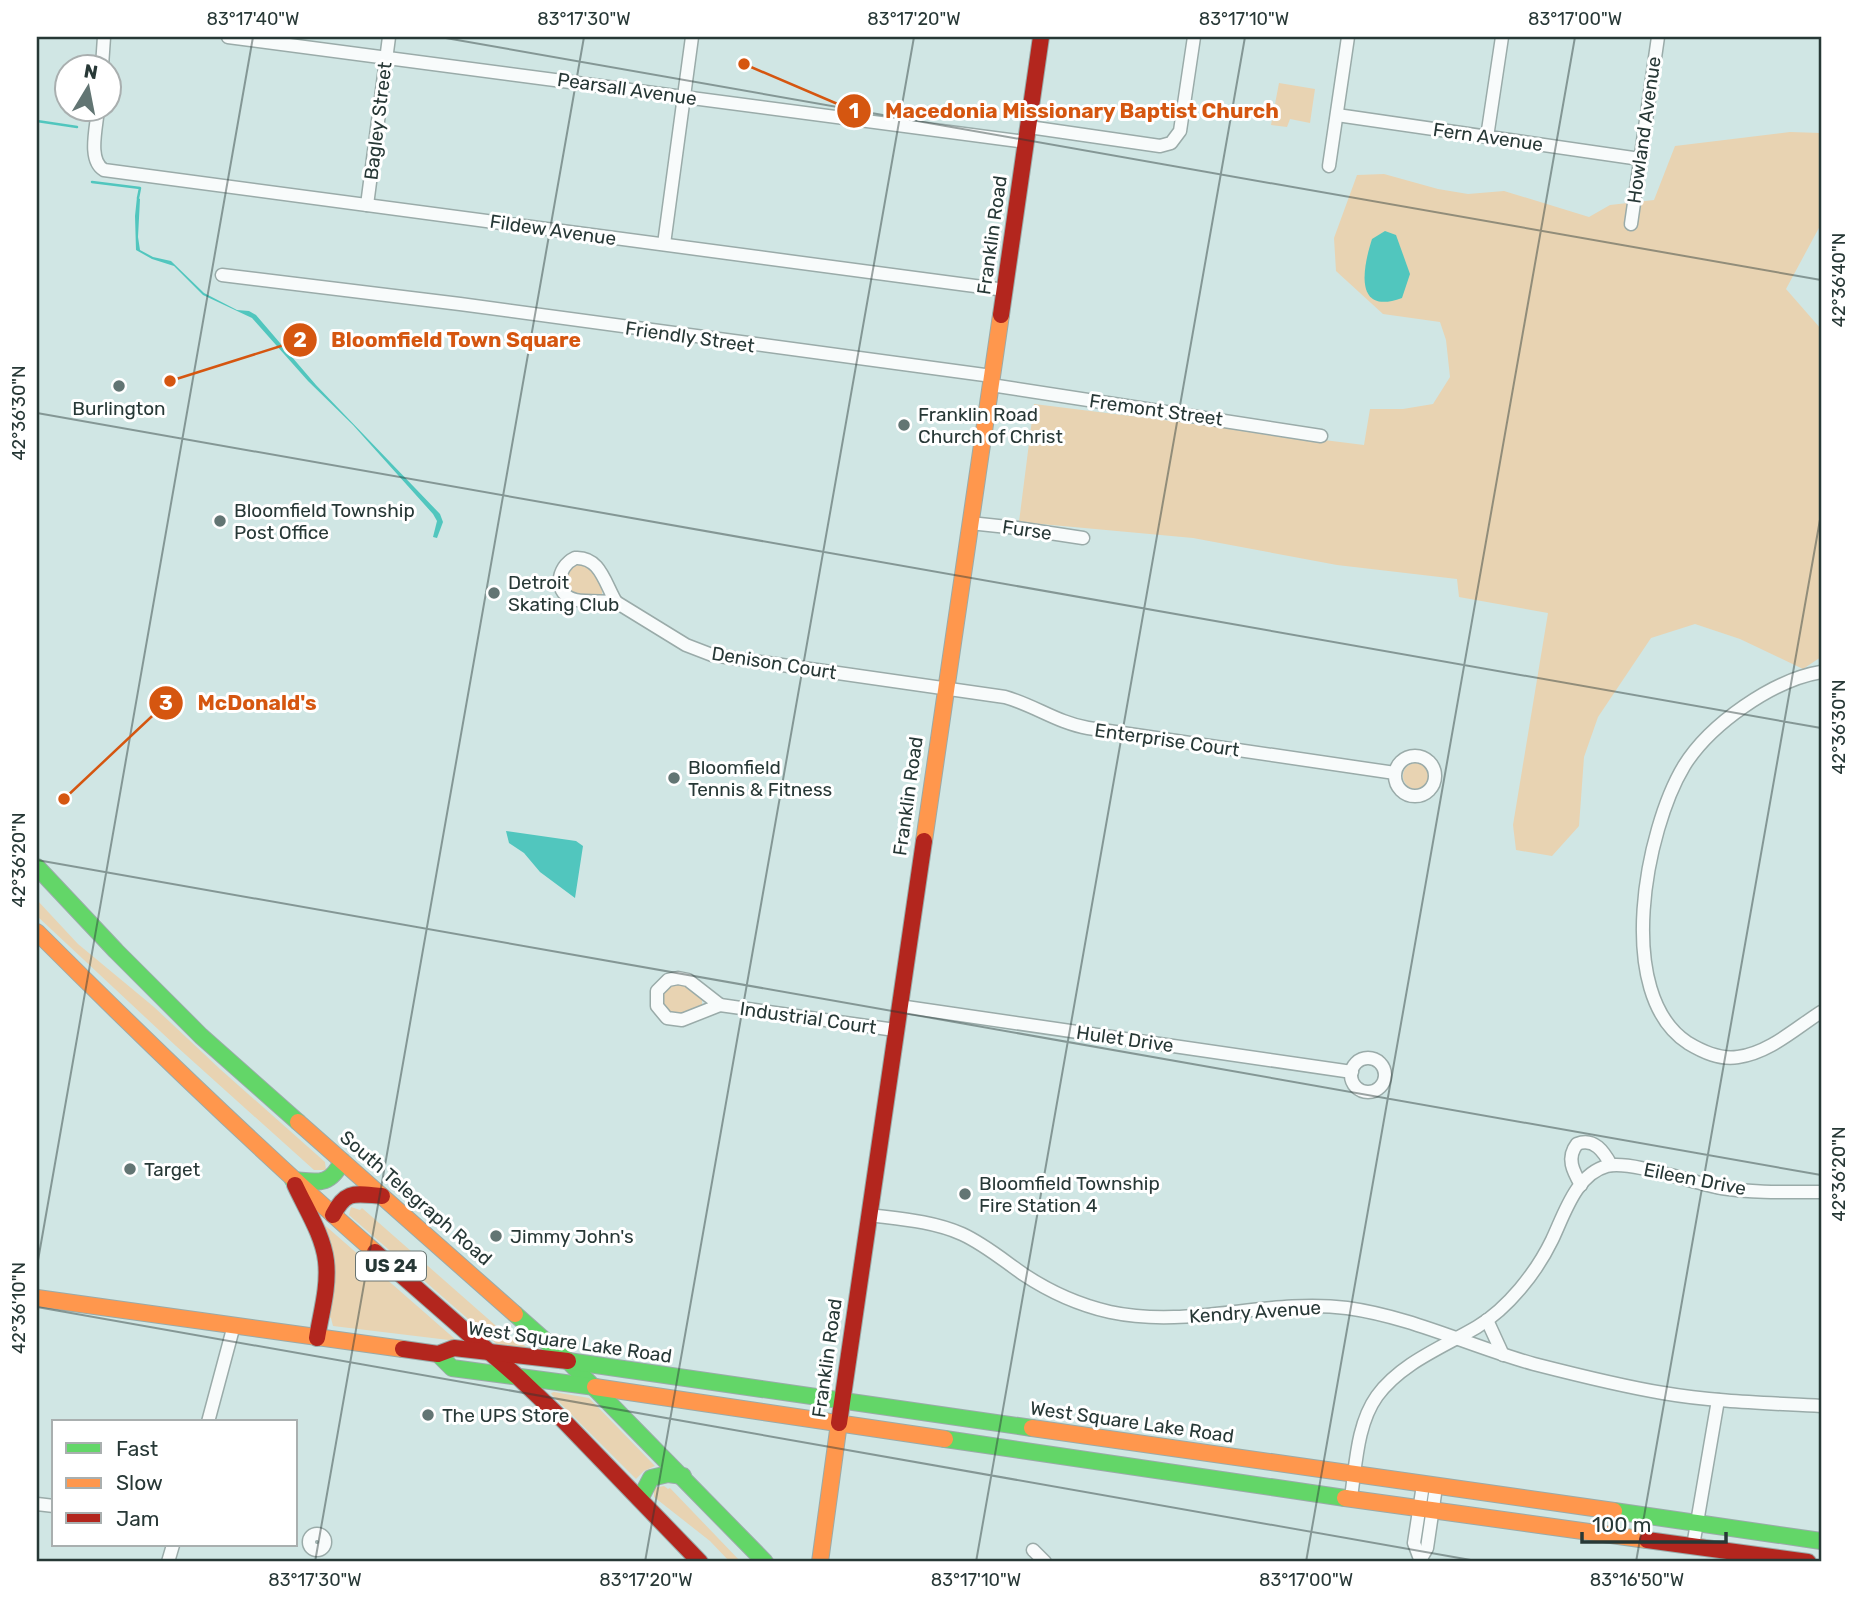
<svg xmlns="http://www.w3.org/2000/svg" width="1858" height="1599" viewBox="0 0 1858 1599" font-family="Rubik,sans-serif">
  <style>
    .green { fill: #e8d3b2 }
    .water { fill: #51c6be }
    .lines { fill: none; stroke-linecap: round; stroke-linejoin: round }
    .stream { stroke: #51c6be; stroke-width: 2.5 }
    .street-casing { stroke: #9aaba9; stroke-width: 15 }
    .fast-casing { stroke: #9aaba9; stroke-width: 18 }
    .slow-casing { stroke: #9aaba9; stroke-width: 18 }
    .jam-casing { stroke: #9aaba9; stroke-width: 18 }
    .street { stroke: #f8fbfb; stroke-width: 12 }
    .fast { stroke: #63d668; stroke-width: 16 }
    .slow { stroke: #ff974d; stroke-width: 16 }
    .jam { stroke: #b3261e; stroke-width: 16 }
    .ticks { fill: none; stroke: #273836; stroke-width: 2; stroke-opacity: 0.45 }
    .poi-dot { fill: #627573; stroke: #fff; stroke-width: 2.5 }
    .labels { text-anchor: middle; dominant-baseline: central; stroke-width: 6; stroke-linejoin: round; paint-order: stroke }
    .shield { fill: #fff; stroke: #687472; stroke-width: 2 }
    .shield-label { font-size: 18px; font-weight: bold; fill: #273836 }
    .street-label { font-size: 19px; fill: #273836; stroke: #fff }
    .poi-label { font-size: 19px; fill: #273836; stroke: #fff; text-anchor: start }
    .leader { fill: none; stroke: #d55610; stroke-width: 2.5 }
    .callout-dot { fill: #d55610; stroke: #fff; stroke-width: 2.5 }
    .mark-label { font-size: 21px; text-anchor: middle; font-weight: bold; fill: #fff }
    .callout-label { font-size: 21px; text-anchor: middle; font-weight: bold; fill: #d55610; stroke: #fff; stroke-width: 6; stroke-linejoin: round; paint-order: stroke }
    .neatline { fill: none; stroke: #273836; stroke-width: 2.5 }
    .ticks-label { font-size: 18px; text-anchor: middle; fill: #273836 }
  </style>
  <rect width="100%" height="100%" fill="#d0e6e4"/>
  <g class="green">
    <path d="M1279,83L1315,89L1310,123L1290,119L1287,127L1271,125Z"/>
    <path d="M1790,132L1821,133V224L1786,289L1821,329V657L1803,669L1740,639L1695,624L1651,638L1598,717L1584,757L1579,826L1552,856L1516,850L1513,825L1548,613L1459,597L1457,579L1337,565L1193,538L1019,522L1034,404L1364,445L1370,409H1403L1433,404L1450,377L1446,340L1440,322L1383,314L1336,271L1334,238L1357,175L1384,174L1438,189L1468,194L1504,191L1589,217L1610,205L1654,200L1675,146Z"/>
    <path d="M576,564H585C593,571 605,583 602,594C588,596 576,598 566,586V573Z"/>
    <circle cx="1416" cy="776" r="13"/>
    <path d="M37,900L78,944L154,1007L220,1069L325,1162L326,1170H314L176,1046L37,916Z"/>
    <path d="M675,983L687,986L702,999V1005L683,1014H671L662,1005V993Z"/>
    <path d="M351,1207L360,1210L362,1208L503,1332L530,1349L499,1346L349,1215Z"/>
    <path d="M320,1221L456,1340L457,1341L333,1326L331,1318L329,1317Z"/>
    <path d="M554,1392L589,1398L655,1466L644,1471L636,1479L552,1395L551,1393Z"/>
    <path d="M664,1486L668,1489L670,1488L741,1562H730L710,1541L654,1497V1488Z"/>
  </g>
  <g class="water">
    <path d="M137,197L140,199L138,237L140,250L153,257L171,261L204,293L237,310L249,311L256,315L316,385L440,514L443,522L437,538L433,537L437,521L433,514L353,425L308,381L252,318L203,295L174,266L152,259L136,250L135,216Z"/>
    <path d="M1385,231L1396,235L1410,274L1402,298C1353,316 1363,267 1372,239Z"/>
    <path d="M506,831L576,841L583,846L575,898L540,872L524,853L509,843Z"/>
  </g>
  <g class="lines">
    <g class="stream">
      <path d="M37,121L77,127"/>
      <path d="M92,182L140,188L138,198"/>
    </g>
    <g class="street-casing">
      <g id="street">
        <path d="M228,37L1026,142"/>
        <path d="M102,66L104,37"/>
        <path d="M98,108C97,126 87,160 104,170L1005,290"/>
        <path d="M1337,115L1640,159"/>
        <path d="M1029,127L1160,146L1171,143L1180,131L1194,37"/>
        <path d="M1487,137L1502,37"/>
        <path d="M1329,166L1348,37"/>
        <path d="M367,205L389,37"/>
        <path d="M1631,224L1658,37"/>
        <path d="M664,244L692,37"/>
        <path d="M222,275L460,304L992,376"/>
        <path d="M991,385L1321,436"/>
        <path d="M970,523L1017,528L1083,538"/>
        <path d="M575,558C600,556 605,584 616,602C605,601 585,602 576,600C553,595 556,567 575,558Z"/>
        <path d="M616,602L686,645L712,655L1005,697C1034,705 1058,723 1088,728L1395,773"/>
        <path d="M1821,672C1773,680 1710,724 1684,766C1646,829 1613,994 1688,1043C1703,1052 1720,1060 1738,1057C1769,1053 1796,1028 1821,1012"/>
        <circle cx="1415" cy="776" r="20"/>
        <path d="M678,978L688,980L720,1005L682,1020L667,1018L657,1006V991L668,980Z"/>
        <path d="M720,1005L895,1030"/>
        <path d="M899,1006L1352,1072"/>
        <circle cx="1368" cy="1075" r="17"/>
        <path d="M1581,1185C1573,1171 1566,1158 1577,1144C1594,1137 1604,1152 1611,1165"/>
        <path d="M869,1215C900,1219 932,1221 962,1234C984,1244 1003,1260 1023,1274C1050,1292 1079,1305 1110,1312C1190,1329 1267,1298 1347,1308C1412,1317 1472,1347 1534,1364C1577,1375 1620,1386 1663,1393C1715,1402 1769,1403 1821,1406"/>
        <path d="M1487,1320L1503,1355"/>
        <path d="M208,1422L234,1325"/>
        <path d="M1351,1497C1356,1464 1357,1424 1377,1396C1401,1363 1443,1347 1477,1327C1508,1308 1536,1273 1552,1240C1564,1215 1576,1174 1607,1166C1630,1160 1694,1183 1721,1188C1754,1193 1788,1192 1821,1192"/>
        <path d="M37,1504L54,1506"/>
        <circle cx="317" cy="1542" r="8"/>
        <path d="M1693,1546L1718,1400"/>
        <path d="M1033,1550L1045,1562"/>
        <path d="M1420,1559L1414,1543L1423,1485"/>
        <path d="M168,1562L173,1545"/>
        <path d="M1419,1562L1427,1548L1436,1487"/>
      </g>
    </g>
    <g class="fast-casing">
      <g id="fast">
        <path d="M37,867L116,951L201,1036L298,1122"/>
        <path d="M293,1180C317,1182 330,1187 342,1161"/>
        <path d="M515,1314L568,1361L765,1562"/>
        <path d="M438,1354L452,1368L595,1387"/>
        <path d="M568,1361L1032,1428"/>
        <path d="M945,1439L1345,1498"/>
        <path d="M640,1499L651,1478L668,1474L683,1476"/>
        <path d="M1614,1511L1821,1541"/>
      </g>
    </g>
    <g class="slow-casing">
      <g id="slow">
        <path d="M924,841L1001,315"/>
        <path d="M37,932C147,1042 259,1150 375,1252"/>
        <path d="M298,1122L515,1314"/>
        <path d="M37,1298L403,1349"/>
        <path d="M595,1387L945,1439"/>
        <path d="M1032,1428L1614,1511"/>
        <path d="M1345,1498L1647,1540"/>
        <path d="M820,1562L839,1423"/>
      </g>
    </g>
    <g class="jam-casing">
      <g id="jam">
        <path d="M1001,315L1041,37"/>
        <path d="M295,1185C306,1209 323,1235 326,1261C329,1287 321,1313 317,1338"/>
        <path d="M333,1215C346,1189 356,1194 382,1196"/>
        <path d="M375,1252L518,1377L563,1420L700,1562"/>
        <path d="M403,1349L438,1354L454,1348L568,1361"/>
        <path d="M839,1423L924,841"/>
        <path d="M1647,1540L1808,1562"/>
      </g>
    </g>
    <use href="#street" class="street"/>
    <use href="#fast" class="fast"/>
    <use href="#slow" class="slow"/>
    <use href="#jam" class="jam"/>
  </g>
  <path class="ticks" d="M440,37L1821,280M37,413L1821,728M37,860L1821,1175M37,1266L253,37M37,1307L1482,1562M315,1562L584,37M645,1562L914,37M976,1562L1245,37M1306,1562L1575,37M1636,1562L1821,514"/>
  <g class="poi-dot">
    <circle cx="119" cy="386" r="7"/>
    <circle cx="904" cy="425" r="7"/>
    <circle cx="220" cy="521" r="7"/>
    <circle cx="494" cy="593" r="7"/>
    <circle cx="674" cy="778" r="7"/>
    <circle cx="130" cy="1169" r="7"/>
    <circle cx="965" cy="1194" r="7"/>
    <circle cx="496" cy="1236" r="7"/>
    <circle cx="428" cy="1415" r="7"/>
  </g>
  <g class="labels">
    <rect class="shield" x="356" y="1251.5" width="70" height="29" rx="5"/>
    <g class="shield-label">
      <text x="391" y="1266">US 24</text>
    </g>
    <g class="street-label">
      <text transform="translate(627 89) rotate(8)">Pearsall Avenue</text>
      <text transform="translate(378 121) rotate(-83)">Bagley Street</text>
      <text transform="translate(1644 130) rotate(-82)">Howland Avenue</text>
      <text transform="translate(1488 137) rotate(8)">Fern Avenue</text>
      <text transform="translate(553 230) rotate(8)">Fildew Avenue</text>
      <text transform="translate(992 235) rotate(-82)">Franklin Road</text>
      <text transform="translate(690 337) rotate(8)">Friendly Street</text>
      <text transform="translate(1156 410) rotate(8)">Fremont Street</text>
      <text transform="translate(1027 530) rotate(8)">Furse</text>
      <text transform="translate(774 663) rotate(9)">Denison Court</text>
      <text transform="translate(1167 740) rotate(8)">Enterprise Court</text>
      <text transform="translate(908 796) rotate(-82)">Franklin Road</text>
      <text transform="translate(808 1018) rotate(8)">Industrial Court</text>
      <text transform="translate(1125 1039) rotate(8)">Hulet Drive</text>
      <text transform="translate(1695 1179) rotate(11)">Eileen Drive</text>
      <text transform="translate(416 1198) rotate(41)">South Telegraph Road</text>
      <text transform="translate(1255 1312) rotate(-4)">Kendry Avenue</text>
      <text transform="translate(570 1342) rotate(8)">West Square Lake Road</text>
      <text transform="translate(827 1358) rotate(-82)">Franklin Road</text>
      <text transform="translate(1132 1422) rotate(8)">West Square Lake Road</text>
    </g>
    <g class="poi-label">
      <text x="119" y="408" text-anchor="middle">Burlington</text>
      <text x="918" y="414">Franklin Road<tspan x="918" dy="22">Church of Christ</tspan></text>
      <text x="234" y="510">Bloomfield Township<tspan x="234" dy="22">Post Office</tspan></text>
      <text x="508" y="582">Detroit<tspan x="508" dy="22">Skating Club</tspan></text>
      <text x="688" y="767">Bloomfield<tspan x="688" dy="22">Tennis &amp; Fitness</tspan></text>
      <text x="144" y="1169">Target</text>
      <text x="979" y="1183">Bloomfield Township<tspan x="979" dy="22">Fire Station 4</tspan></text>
      <text x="510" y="1236">Jimmy John's</text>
      <text x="442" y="1415">The UPS Store</text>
    </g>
  </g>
  <path class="leader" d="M744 64L854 111M170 381L300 340M64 799L166 703"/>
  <g class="callout-dot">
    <circle cx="744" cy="64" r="7"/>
    <circle cx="170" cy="381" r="7"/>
    <circle cx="64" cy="799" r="7"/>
    <circle cx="854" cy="111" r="18"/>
    <circle cx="300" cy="340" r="18"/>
    <circle cx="166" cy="703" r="18"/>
  </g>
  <g class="mark-label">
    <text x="854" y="118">1</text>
    <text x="300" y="347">2</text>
    <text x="166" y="710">3</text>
  </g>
  <g class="callout-label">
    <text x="1082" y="118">Macedonia Missionary Baptist Church</text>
    <text x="456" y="347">Bloomfield Town Square</text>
    <text x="257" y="710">McDonald's</text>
  </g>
  <rect width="1858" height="1599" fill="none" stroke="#ffffff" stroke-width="77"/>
  <rect x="52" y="1420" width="245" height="126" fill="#ffffff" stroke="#a9afaf" stroke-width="2"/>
  <rect x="66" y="1443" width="35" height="10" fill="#63d668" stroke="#a9afaf" stroke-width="2"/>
  <text x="116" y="1456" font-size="21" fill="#273836">Fast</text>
  <rect x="66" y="1478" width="35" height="10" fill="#ff974d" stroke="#a9afaf" stroke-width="2"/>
  <text x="116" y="1490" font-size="21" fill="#273836">Slow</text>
  <rect x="66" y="1513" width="35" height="10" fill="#b3261e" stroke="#a9afaf" stroke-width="2"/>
  <text x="116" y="1526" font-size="21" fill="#273836">Jam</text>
  <g transform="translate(88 88) rotate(10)"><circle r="33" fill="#ffffff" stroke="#a9afaf" stroke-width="2"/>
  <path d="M0-5L12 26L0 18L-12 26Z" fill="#627573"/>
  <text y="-10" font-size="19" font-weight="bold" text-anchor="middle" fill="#273836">N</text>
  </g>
  <path d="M1582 1532v10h144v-10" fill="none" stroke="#273836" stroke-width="3.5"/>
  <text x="1592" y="1532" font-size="21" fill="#273836" stroke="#ffffff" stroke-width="5" paint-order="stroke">100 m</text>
  <rect x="38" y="38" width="1782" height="1522" class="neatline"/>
  <g class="ticks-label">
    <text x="253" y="25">83°17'40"W</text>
    <text x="584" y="25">83°17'30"W</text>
    <text x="914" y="25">83°17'20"W</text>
    <text x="1244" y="25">83°17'10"W</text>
    <text x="1575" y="25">83°17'00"W</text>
    <text transform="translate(1839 280) rotate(-90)" y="6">42°36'40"N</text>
    <text transform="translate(19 413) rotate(-90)" y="6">42°36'30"N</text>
    <text transform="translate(1839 727) rotate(-90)" y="6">42°36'30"N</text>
    <text transform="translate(19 860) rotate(-90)" y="6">42°36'20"N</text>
    <text transform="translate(1839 1174) rotate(-90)" y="6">42°36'20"N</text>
    <text transform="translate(19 1308) rotate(-90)" y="6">42°36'10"N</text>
    <text x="315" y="1586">83°17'30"W</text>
    <text x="646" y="1586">83°17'20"W</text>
    <text x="976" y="1586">83°17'10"W</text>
    <text x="1306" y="1586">83°17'00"W</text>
    <text x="1637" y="1586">83°16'50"W</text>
  </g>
</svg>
